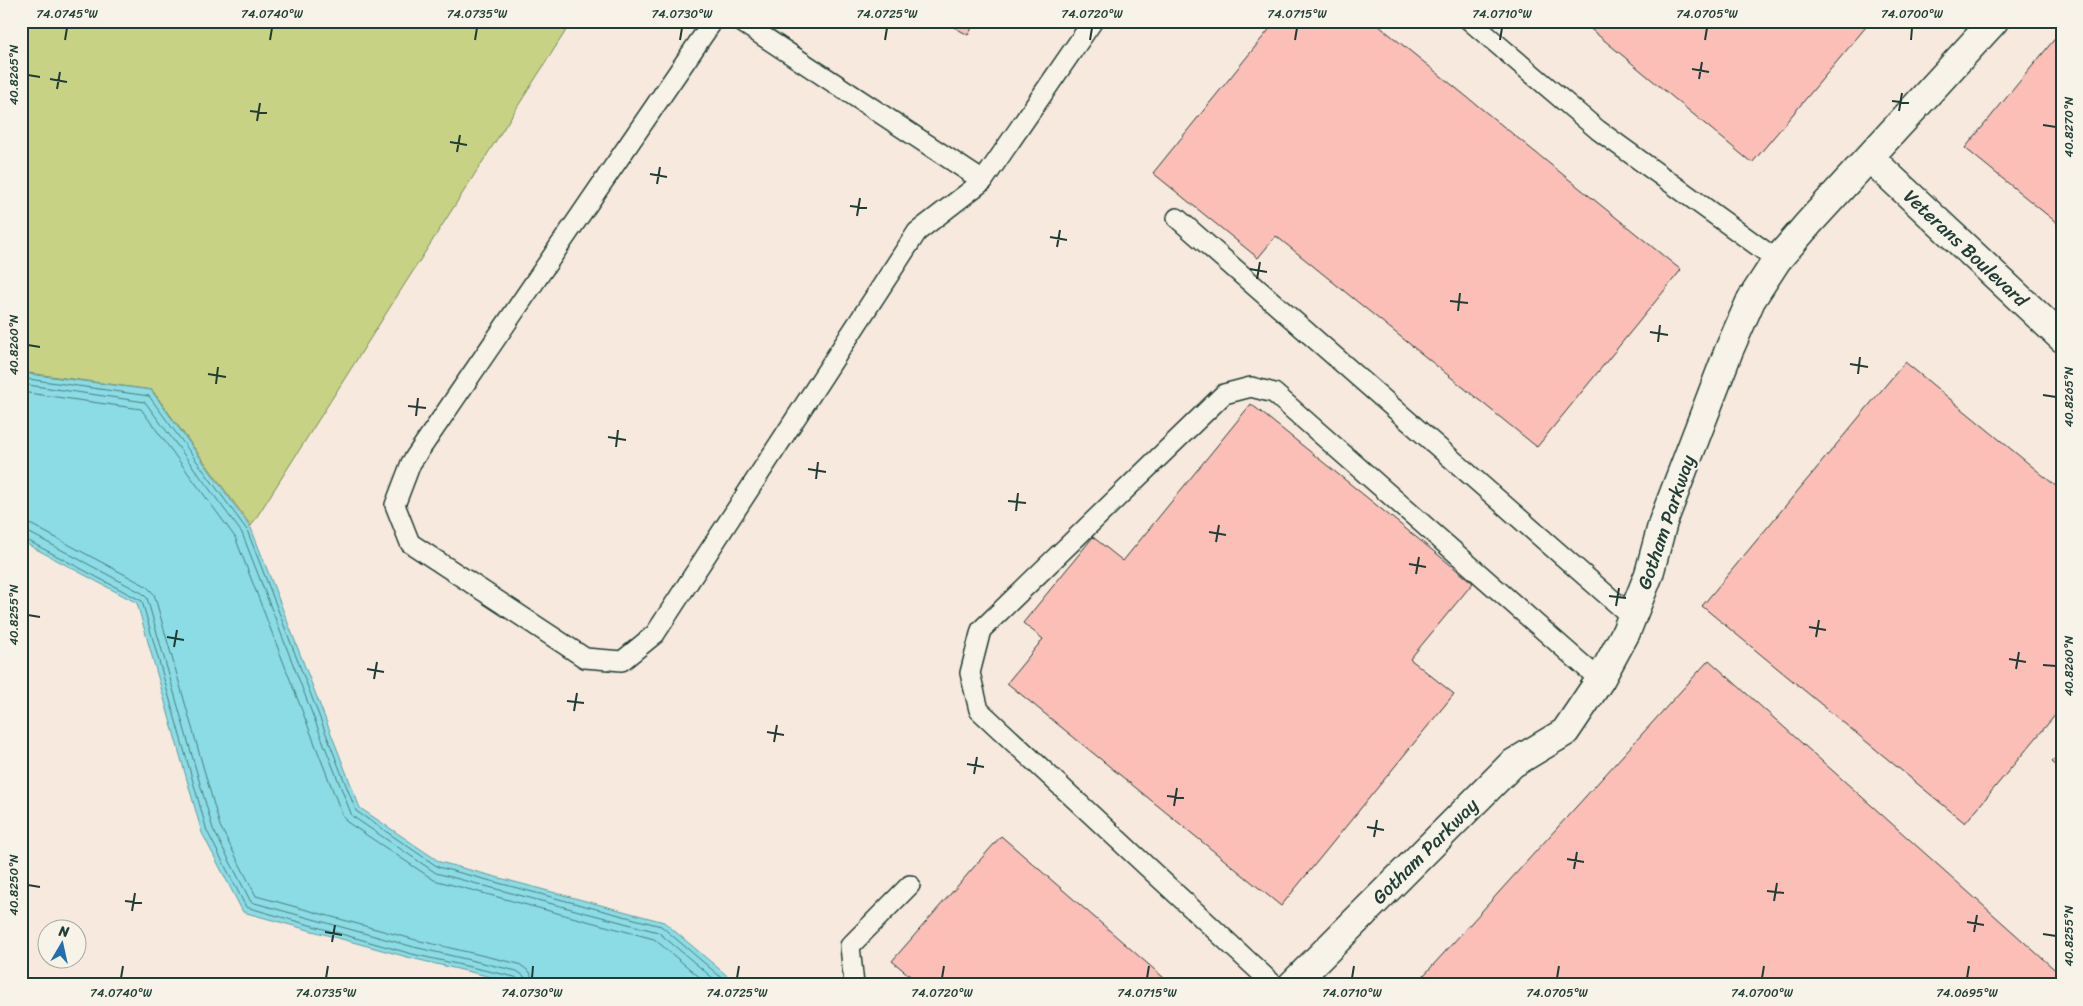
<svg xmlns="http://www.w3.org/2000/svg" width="2083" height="1006" viewBox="0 0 2083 1006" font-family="Sriracha,sans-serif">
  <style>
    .green { fill: #c7d285; stroke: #73885c }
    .water { fill: #8bdce5; stroke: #609c9e }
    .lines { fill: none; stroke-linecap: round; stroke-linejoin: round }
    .shore { stroke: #4a7d7b; stroke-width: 1 }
    .building { fill: #fbbfb8; stroke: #1f3d34 }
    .service-casing { stroke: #1f3d34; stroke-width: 22 }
    .tertiary-casing { stroke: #1f3d34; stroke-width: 31 }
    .service { stroke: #f7f3e8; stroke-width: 19 }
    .tertiary { stroke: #f7f3e8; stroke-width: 28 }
    .ticks { fill: none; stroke: #1f3d34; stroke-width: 2 }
    .labels { text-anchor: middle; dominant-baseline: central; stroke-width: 4; stroke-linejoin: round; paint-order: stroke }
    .street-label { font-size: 19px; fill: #1f3d34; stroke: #f7f3e8 }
    .neatline { fill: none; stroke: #1f3d34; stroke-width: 2 }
    .ticks-label { font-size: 12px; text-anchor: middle; fill: #1f3d34 }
  </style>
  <rect width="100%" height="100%" fill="#f8e9de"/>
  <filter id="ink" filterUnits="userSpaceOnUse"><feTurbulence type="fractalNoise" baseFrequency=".02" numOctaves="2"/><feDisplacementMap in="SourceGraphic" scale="10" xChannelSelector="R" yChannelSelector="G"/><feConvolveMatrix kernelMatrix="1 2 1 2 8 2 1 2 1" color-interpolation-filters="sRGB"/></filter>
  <g filter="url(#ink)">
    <path class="green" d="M21,21H572L251,526L152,390L21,372Z"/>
    <path class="water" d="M21,373L151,390L251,528L360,808L440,862L664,922L738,985H525L411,958L243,912L202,833L137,603L21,541Z"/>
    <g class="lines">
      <g class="shore">
        <path d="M21,378L149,396L247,530L356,811L438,867L661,926L730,985"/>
        <path d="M21,384L145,402L242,533L352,816L436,873L658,932L721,985"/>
        <path d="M21,392L141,409L235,537L342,814L347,822L434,880L654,939L709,985"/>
        <path d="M21,523L32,525L146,586L154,594L220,826L256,896L416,940L519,964L530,972L534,985"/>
        <path d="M21,530L28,532L142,593L147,598L213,829L251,902L414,947L517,971L524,976L526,985"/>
        <path d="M21,537L142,601L207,831L246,907L412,954L515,977L519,980L520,985"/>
      </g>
    </g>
    <g class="building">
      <path d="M943,21H976L968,35Z"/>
      <path d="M1276,21H1373L1681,270L1537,447L1276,236L1258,258L1153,173Z"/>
      <path d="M1581,21H1871L1752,163Z"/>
      <path d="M2062,30V227L1965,148Z"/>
      <path d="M1905,362L2062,491V707L1965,823L1702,606Z"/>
      <path d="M1251,404L1473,583L1410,659L1454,694L1281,906L1007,683L1043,639L1023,623L1093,537L1123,561Z"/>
      <path d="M1709,660L2062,976V985H1415Z"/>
      <path d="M2062,751V770L2052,762Z"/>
      <path d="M1001,836L1172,985H911L915,980L892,961Z"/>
    </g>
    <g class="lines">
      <g class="service-casing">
        <g id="service">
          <path d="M713,21L411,463L395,505L410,543L585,658L622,661L655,634L917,232L983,181"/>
          <path d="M740,21L983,181L1093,21"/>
          <path d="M1470,21L1598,130L1777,260"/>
          <path d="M1177,218L1632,617"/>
          <path d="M854,985L850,946L910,885"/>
          <path d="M1274,985L979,710L970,673L981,630L1224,394L1251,387L1274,393L1600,680"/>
        </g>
      </g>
      <g class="tertiary-casing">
        <g id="tertiary">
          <path d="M1870,158L2062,338"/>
          <path d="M1292,985L1512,764L1565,732L1600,680L1626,632L1649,574L1663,522L1729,350L1751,300L1777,260L1809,223L1994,21"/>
        </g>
      </g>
      <use href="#service" class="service"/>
      <use href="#tertiary" class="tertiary"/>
    </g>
  </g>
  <path class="ticks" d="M65,40L67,28M270,40L272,28M475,40L477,28M680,40L682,28M885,40L887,28M1090,40L1092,28M1295,40L1297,28M1500,40L1502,28M1705,40L1707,28M1911,40L1912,28M1692,69L1709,72M28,75L40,77M50,79L67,82M1699,79L1702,62M57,89L60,72M1892,101L1909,103M250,111L267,113M1899,111L1902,93M257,121L260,103M2043,125L2056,127M450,142L467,145M457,152L460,135M650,174L667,177M657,184L660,167M850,206L867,208M857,216L860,198M1050,237L1067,240M1057,247L1060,230M1250,269L1267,272M1257,279L1260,262M1450,301L1468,303M1458,311L1460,293M1650,332L1668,335M1658,342L1660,325M28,345L40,347M1850,364L1868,367M208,374L226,377M1858,374L1860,357M216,384L218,367M2043,395L2056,397M408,406L426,408M416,416L418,398M608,437L626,440M616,447L618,430M808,469L826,472M816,479L818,462M1008,501L1026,503M1016,511L1018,493M1209,532L1226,535M1216,542L1219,525M1409,564L1426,567M1416,574L1419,557M1609,596L1626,598M1616,606L1619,588M28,615L40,617M1809,627L1826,630M167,637L184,640M1816,637L1819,620M174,647L177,630M2009,659L2026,662M2043,665L2056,666M367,669L384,672M2016,669L2019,652M374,679L377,662M567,701L584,703M574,711L577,693M767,732L784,735M774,742L777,725M967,764L984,767M974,774L977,757M1167,796L1184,798M1174,806L1177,788M1367,827L1384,830M1374,837L1377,820M1567,859L1584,862M1574,869L1577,852M28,885L40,887M1767,891L1784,893M125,901L142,903M1774,901L1777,883M132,911L135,893M1967,922L1984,925M325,932L342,935M1974,932L1977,915M2043,934L2056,936M332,942L335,925M121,978L123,966M326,978L328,966M532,978L533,966M737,978L739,966M942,978L944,966M1147,978L1149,966M1352,978L1354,966M1557,978L1559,966M1762,978L1764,966M1967,978L1969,966"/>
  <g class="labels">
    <g class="street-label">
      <text transform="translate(1966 248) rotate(43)">Veterans Boulevard</text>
      <text transform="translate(1666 522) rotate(-71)">Gotham Parkway</text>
      <text transform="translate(1425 851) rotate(-45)">Gotham Parkway</text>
    </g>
  </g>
  <rect width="2083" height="1006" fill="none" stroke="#f7f3e8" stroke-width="55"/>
  <g transform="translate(62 944) rotate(9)"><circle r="24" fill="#f7f3e8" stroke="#a1aaa0"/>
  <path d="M0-4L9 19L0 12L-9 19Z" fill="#1f6fb2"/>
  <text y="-8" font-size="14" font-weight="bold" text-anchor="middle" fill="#1f3d34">N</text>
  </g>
  <rect x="28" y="28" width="2028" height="950" class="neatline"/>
  <g class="ticks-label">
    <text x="67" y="18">74.0745°W</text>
    <text x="272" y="18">74.0740°W</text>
    <text x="477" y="18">74.0735°W</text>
    <text x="682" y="18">74.0730°W</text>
    <text x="887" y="18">74.0725°W</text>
    <text x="1092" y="18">74.0720°W</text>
    <text x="1297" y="18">74.0715°W</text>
    <text x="1502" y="18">74.0710°W</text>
    <text x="1707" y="18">74.0705°W</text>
    <text x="1912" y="18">74.0700°W</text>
    <text transform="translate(14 75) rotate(-90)" y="4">40.8265°N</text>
    <text transform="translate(2069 127) rotate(-90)" y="4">40.8270°N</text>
    <text transform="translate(14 345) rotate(-90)" y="4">40.8260°N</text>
    <text transform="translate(2069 397) rotate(-90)" y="4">40.8265°N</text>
    <text transform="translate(14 615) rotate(-90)" y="4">40.8255°N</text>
    <text transform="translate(2069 666) rotate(-90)" y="4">40.8260°N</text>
    <text transform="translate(14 885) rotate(-90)" y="4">40.8250°N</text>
    <text transform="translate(2069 936) rotate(-90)" y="4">40.8255°N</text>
    <text x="121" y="997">74.0740°W</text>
    <text x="326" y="997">74.0735°W</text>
    <text x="532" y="997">74.0730°W</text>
    <text x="737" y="997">74.0725°W</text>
    <text x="942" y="997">74.0720°W</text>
    <text x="1147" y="997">74.0715°W</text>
    <text x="1352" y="997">74.0710°W</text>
    <text x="1557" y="997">74.0705°W</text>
    <text x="1762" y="997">74.0700°W</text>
    <text x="1967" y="997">74.0695°W</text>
  </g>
</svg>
